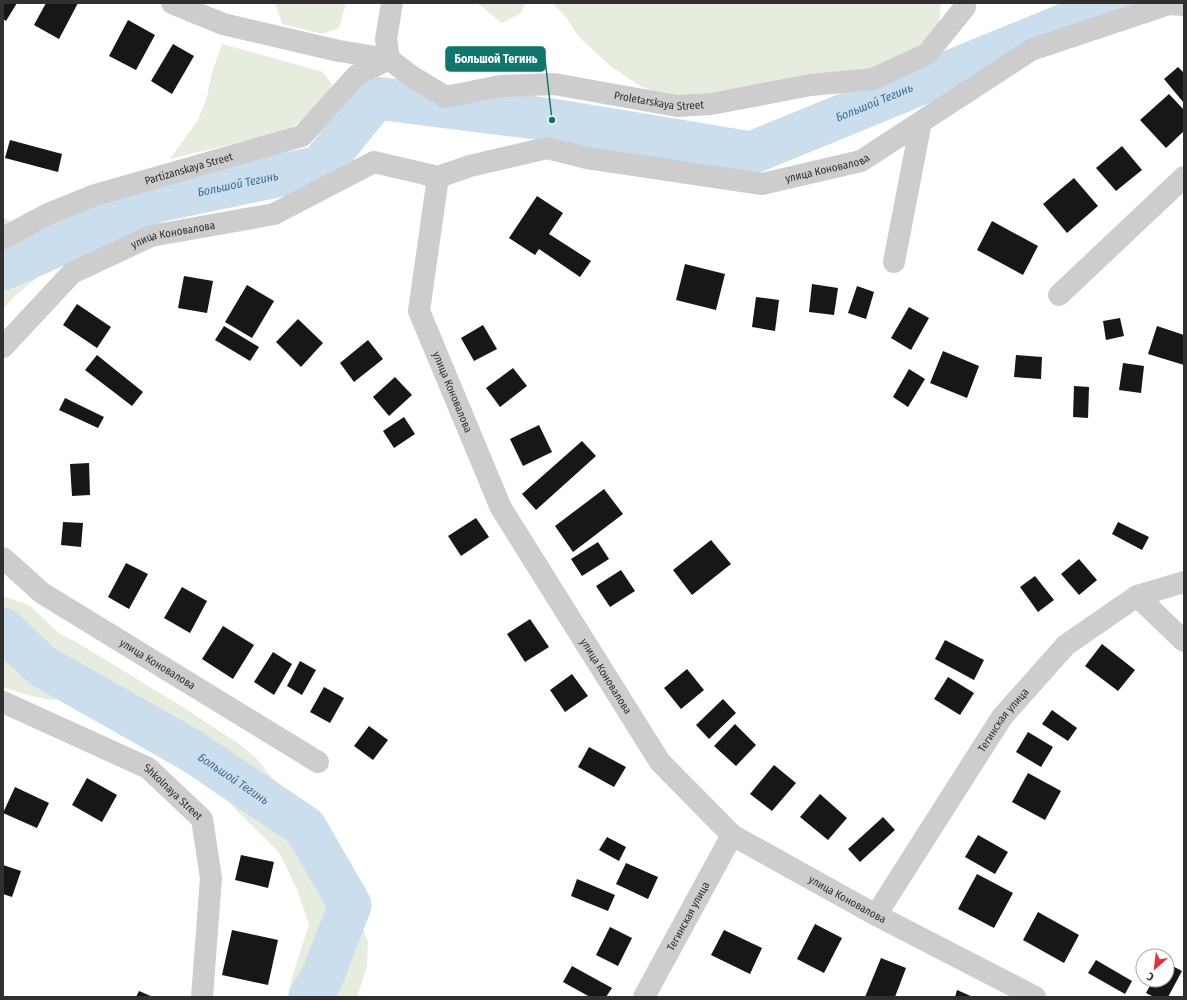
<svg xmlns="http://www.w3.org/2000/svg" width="1187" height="1000" viewBox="0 0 1187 1000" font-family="'Fira Sans Condensed',sans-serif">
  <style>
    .green { fill: #e6edde }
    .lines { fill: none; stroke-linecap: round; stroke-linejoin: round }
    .river { stroke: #cadeed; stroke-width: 43 }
    .building { fill: #171717 }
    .minor { stroke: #cdcdcd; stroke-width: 22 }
    .labels { text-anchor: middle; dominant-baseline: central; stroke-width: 4; stroke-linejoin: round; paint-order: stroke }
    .street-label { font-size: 11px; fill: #303030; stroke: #fff }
    .water-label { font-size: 12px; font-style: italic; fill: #3b6f95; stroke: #fff }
    .leader { fill: none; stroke: #0f766e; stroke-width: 1.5 }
    .callout-dot { fill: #0f766e; stroke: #fff; stroke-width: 1.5 }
    .callout { fill: #0f766e; stroke: #0f766e; stroke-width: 1.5 }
    .callout-label { font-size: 12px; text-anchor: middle; font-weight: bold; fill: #fff }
  </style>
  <rect width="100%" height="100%" fill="#fff"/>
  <g class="green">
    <path d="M275,3H346L339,28L322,34L282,24Z"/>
    <path d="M477,3H525L521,13L502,23Z"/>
    <path d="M552,3H941L939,26L899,65L678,100L640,86L609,65L578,36L566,17Z"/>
    <path d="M222,44L323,72L332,84L327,96L306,116L290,130L170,159L198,120L207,97L212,72Z"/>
    <path d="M3,217L42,237L56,262L16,295L3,309Z"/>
    <path d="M3,596L29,605L60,634L78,643L186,709L239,744L256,758L273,779L331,835L339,858L352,883L360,893L359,917L368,942L367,966L357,997H288L292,977L309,925L298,892L280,854L265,838L233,807L210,779L204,750L153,707L112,693L51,700L24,694L3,687Z"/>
  </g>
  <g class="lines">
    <g class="river">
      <path id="s1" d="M3,269L157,201L320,167L376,98L552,120L751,153L1118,3"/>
      <path id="s2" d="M3,629L42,666L192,751L305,827L350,905L321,980L310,997"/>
    </g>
  </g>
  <g class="building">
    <path d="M3,3H17L6,21L3,19Z"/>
    <path d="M46,3H78L59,39L34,25Z"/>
    <path d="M128,20L155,35L136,70L109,56Z"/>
    <path d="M173,44L194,56L172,94L151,81Z"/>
    <path d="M1178,67L1184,73V103L1164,79Z"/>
    <path d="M1169,94L1184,110V131L1166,148L1140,120Z"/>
    <path d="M10,140L62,154L58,172L5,158Z"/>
    <path d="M1122,146L1142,170L1116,191L1096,168Z"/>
    <path d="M1074,178L1098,206L1067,233L1043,204Z"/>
    <path d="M537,196L563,213L549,234L591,261L580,277L539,249L535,255L509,238Z"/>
    <path d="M992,221L1038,246L1023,275L977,250Z"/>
    <path d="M685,264L725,274L716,310L676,300Z"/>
    <path d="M184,276L213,281L207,313L178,308Z"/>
    <path d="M812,284L838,288L834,315L809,312Z"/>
    <path d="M247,285L274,301L252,338L225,322Z"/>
    <path d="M857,286L874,292L866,319L848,313Z"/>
    <path d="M756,297L779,300L775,331L752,327Z"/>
    <path d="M77,304L111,327L97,348L63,325Z"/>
    <path d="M909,307L929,318L911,350L891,338Z"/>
    <path d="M1120,318L1124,336L1106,340L1103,321Z"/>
    <path d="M298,319L323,343L301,367L276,342Z"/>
    <path d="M483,325L497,349L474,361L461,338Z"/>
    <path d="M224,326L259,347L250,361L215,340Z"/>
    <path d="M1157,326L1184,335V365L1148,354Z"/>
    <path d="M368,340L383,359L354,382L340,363Z"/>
    <path d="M943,351L979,366L967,398L930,383Z"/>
    <path d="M97,355L143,392L132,406L85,370Z"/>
    <path d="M1016,355L1042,357L1041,379L1014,377Z"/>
    <path d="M1123,363L1144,366L1141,393L1119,390Z"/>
    <path d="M513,368L527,386L500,407L486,388Z"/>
    <path d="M909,369L925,379L908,407L893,397Z"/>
    <path d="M395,377L412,395L389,416L373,397Z"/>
    <path d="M1074,386L1089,387L1088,418L1073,417Z"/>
    <path d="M65,398L104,417L98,428L59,410Z"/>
    <path d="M404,417L415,434L394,448L383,431Z"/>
    <path d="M539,425L552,452L523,466L510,439Z"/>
    <path d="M582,441L596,456L536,510L522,494Z"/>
    <path d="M89,463L90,495L72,496L70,464Z"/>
    <path d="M604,489L623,514L573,552L555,526Z"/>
    <path d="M476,518L489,537L461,556L448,536Z"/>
    <path d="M63,522L83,523L81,547L61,545Z"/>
    <path d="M1118,522L1149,537L1142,550L1112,534Z"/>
    <path d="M711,540L731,564L692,595L673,570Z"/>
    <path d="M598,542L609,559L582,576L571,559Z"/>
    <path d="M1079,559L1097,580L1079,595L1061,574Z"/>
    <path d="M126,563L148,574L129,609L108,597Z"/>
    <path d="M621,570L635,591L610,607L596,586Z"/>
    <path d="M1035,576L1054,600L1038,612L1020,587Z"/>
    <path d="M182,587L207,601L190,633L164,618Z"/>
    <path d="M530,619L549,647L525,662L507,634Z"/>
    <path d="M223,626L254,645L233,679L202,659Z"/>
    <path d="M945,640L984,660L974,680L935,659Z"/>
    <path d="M1102,644L1135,670L1118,691L1085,666Z"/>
    <path d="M273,652L292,664L274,695L254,682Z"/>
    <path d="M300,661L316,670L302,695L287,686Z"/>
    <path d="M687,669L704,690L681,709L664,688Z"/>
    <path d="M572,674L588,696L565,712L550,690Z"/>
    <path d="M948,677L974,693L960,715L934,699Z"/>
    <path d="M324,687L344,698L330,723L310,712Z"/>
    <path d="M723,699L736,713L709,739L696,725Z"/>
    <path d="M1052,710L1077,728L1068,741L1042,724Z"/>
    <path d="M735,724L756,745L736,766L714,746Z"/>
    <path d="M369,726L388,740L373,760L354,746Z"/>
    <path d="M1028,732L1053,747L1041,767L1016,752Z"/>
    <path d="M589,747L626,767L614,787L578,767Z"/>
    <path d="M774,765L796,783L772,811L750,794Z"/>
    <path d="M1028,773L1061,791L1045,820L1012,802Z"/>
    <path d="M87,778L117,795L102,822L72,805Z"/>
    <path d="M15,787L49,803L37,828L3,813Z"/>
    <path d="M820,794L847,818L828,840L800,817Z"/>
    <path d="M883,817L895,830L860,862L848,849Z"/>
    <path d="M978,835L1008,852L995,874L965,857Z"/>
    <path d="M607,837L626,847L619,861L599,850Z"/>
    <path d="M241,855L274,862L268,888L235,880Z"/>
    <path d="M626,863L658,877L648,899L616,884Z"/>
    <path d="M3,865L21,871L12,897L3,894Z"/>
    <path d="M977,874L1013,893L994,928L958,909Z"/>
    <path d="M577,879L615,895L608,911L571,896Z"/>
    <path d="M1038,912L1079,935L1064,963L1023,940Z"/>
    <path d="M815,924L842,938L824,973L797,959Z"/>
    <path d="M610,927L632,938L618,966L596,955Z"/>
    <path d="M232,930L278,940L268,985L222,975Z"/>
    <path d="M724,930L762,948L750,974L711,955Z"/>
    <path d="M881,958L906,968L895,997H865Z"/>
    <path d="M1096,960L1132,981L1125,994L1088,973Z"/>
    <path d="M1167,963L1182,971L1168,997H1154L1146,993L1153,980H1167Z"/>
    <path d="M572,966L612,988L606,997H590L563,982Z"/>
    <path d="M957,990L973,997H955Z"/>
    <path d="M139,991L153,997H136Z"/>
  </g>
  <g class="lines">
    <g class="minor">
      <path id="s3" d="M392,3L386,39L389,59L411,76L446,97L500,86L554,84L677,106L711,104L811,85L873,79L927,54L965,7L964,3"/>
      <path id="s4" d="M438,177L419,311L501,508L660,762L732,835L876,915L1035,997"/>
      <path id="s5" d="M3,238L48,214L95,195L302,136L357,75L389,59L339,51L223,24L172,3"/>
      <path d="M894,262L921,122"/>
      <path d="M1059,295L1184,177"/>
      <path id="s6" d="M3,347L72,273L151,236L274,214L374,162L438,177L470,166L547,148L587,158L762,184L861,161L1031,50L1169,4L1184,5"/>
      <path id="s7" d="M3,558L42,593L318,762"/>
      <path d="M1137,596L1184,641"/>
      <path id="s8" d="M3,702L148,768L202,819L211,878L202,997"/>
      <path id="s9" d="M876,915L1002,717L1066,645L1137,596L1184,582"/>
      <path id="s10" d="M644,997L732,835"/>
    </g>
  </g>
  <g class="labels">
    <g class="street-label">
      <text stroke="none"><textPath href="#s3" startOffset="341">Proletarskaya Street</textPath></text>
      <text stroke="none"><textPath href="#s6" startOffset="890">улица Коновалова</textPath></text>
      <text stroke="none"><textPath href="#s5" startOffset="199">Partizanskaya Street</textPath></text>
      <text stroke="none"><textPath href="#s6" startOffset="210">улица Коновалова</textPath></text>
      <text stroke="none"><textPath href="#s4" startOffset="223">улица Коновалова</textPath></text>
      <text stroke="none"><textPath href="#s7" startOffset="188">улица Коновалова</textPath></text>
      <text stroke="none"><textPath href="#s4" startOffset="547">улица Коновалова</textPath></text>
      <text stroke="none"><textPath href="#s9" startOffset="233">Тегинская улица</textPath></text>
      <text stroke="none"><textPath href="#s8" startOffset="194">Shkolnaya Street</textPath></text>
      <text stroke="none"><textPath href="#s4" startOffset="883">улица Коновалова</textPath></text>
      <text stroke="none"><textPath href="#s10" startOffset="92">Тегинская улица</textPath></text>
    </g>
    <g class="water-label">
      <text stroke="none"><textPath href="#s1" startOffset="936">Большой Тегинь</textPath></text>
      <text stroke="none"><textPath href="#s1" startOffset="251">Большой Тегинь</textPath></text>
      <text stroke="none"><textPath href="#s2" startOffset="276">Большой Тегинь</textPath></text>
    </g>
  </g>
  <path class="leader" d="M552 120L545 59"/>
  <circle class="callout-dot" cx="552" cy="120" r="4"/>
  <rect class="callout" x="446" y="47" width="99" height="24" rx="4"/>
  <g class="callout-label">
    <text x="496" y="63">Большой Тегинь</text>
  </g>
  <rect width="1187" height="1000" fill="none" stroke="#303030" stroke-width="8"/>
  <g transform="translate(1155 968) rotate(208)"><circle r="19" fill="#ffffff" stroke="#acacac"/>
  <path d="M0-3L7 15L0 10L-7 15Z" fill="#ea2f37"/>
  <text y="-6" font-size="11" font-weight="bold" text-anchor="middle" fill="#303030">С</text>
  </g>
</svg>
